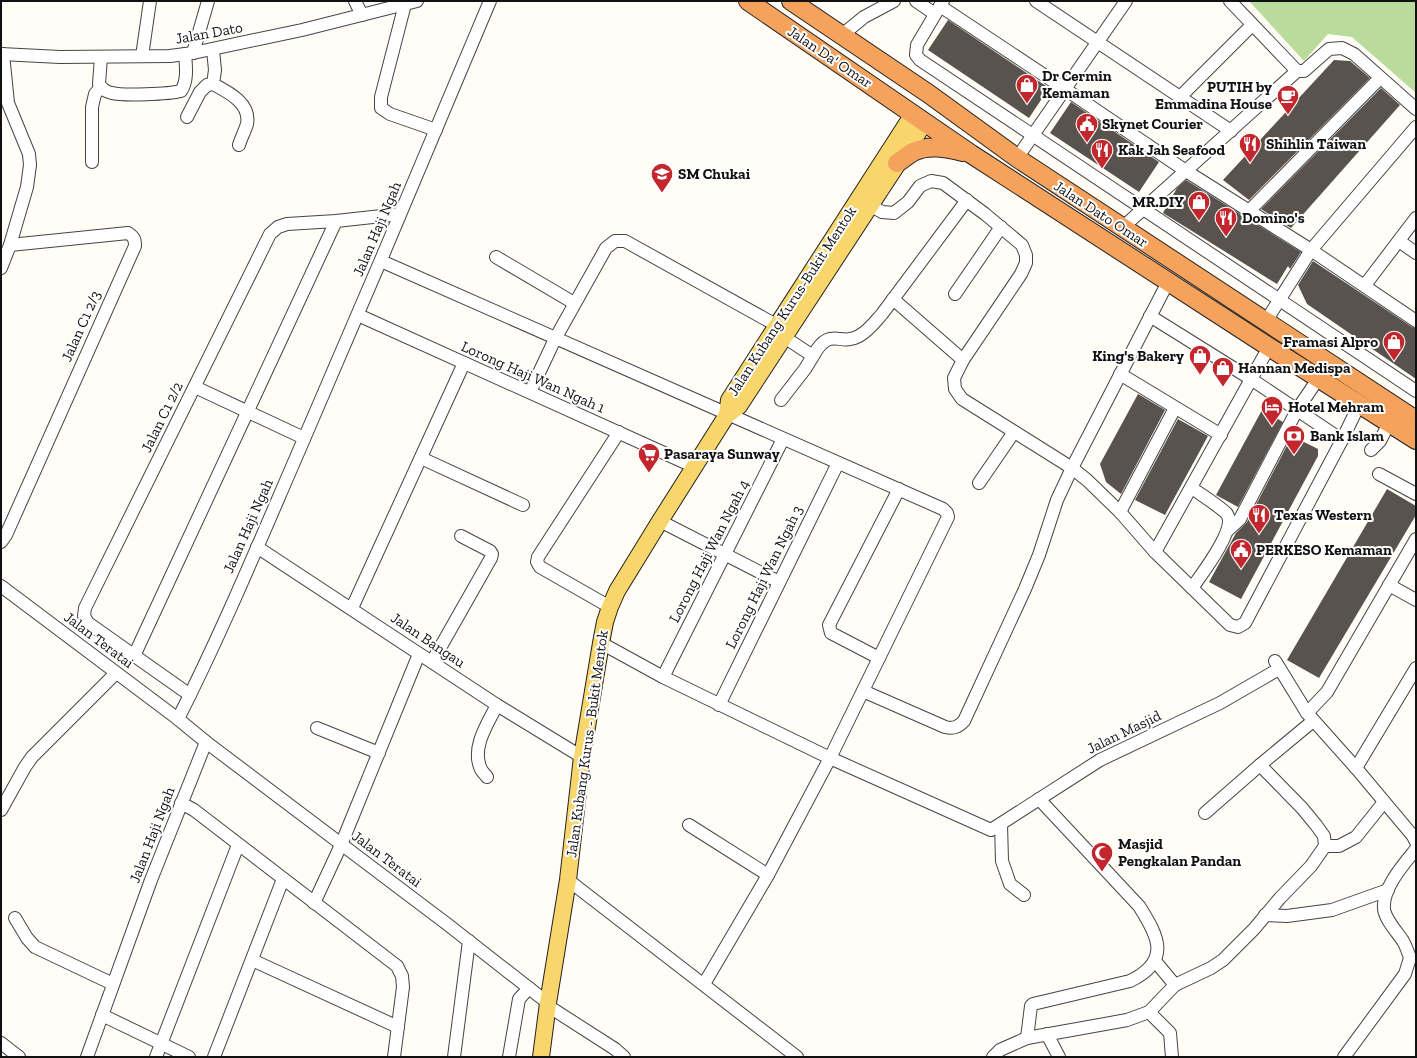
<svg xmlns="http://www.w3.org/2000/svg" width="1417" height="1058" viewBox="0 0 1417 1058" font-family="'Zilla Slab',serif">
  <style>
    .forest { fill: #b9dc9c }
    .building { fill: #5a524d }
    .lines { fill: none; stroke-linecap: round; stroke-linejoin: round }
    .minor-casing { stroke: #444; stroke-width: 14 }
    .major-casing { stroke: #222; stroke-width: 18 }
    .highway-casing { stroke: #222; stroke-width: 20 }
    .minor { stroke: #fff; stroke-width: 12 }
    .major { stroke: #f9d66b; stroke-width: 16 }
    .highway { stroke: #f5a25d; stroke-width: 18 }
    .labels { text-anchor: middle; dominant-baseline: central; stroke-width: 4; stroke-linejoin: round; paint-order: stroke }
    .street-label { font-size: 15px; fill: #111; stroke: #fff }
    .poi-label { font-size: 15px; font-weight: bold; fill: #111; stroke: #fff; text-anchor: start }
  </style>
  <rect width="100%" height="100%" fill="#fffdf5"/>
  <path class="forest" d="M1249,1H1416V93L1352,37L1328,34L1304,61Z"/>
  <g class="building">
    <path d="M948,20L1049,88L1029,118L928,50Z"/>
    <path d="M1334,60L1350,61L1370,78L1249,200L1223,180Z"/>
    <path d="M1381,88L1400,105L1291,228L1261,209Z"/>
    <path d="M1071,102L1159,162L1139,192L1050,133Z"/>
    <path d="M1186,180L1301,252L1290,269L1288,266L1277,284L1163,213L1177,188Z"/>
    <path d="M1313,261L1412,327L1416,328V379L1307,304L1298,285Z"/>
    <path d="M1138,394L1165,410L1121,494L1106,482L1100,464Z"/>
    <path d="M1262,410L1283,422L1238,507L1216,495Z"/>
    <path d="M1178,419L1208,436L1165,515L1135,500Z"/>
    <path d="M1292,436L1318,449V456L1241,599L1209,582L1236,533L1247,522Z"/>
    <path d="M1387,489L1416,506V515L1319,678L1287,660Z"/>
  </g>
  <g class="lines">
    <g class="minor-casing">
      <g id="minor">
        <path d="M355,1L362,15"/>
        <path d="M916,1L935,14"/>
        <path d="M943,1L917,45L916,55L920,60L1416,391"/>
        <path d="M1036,1L1231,131"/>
        <path d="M1230,1L1297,71"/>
        <path d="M405,4L381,97V108L390,114L436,130"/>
        <path d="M940,6L1065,89L1186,171L1311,250L1416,321"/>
        <path d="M842,35L864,17L894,1"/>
        <path d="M213,50L215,70L213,84C228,92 251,103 247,124C245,131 241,138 239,145"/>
        <path d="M193,53L208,1"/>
        <path d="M1,54L60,57L170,56L193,53L302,30L417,1"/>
        <path d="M142,56L150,1"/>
        <path d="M101,57L99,84C102,89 106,92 112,93C123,96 169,94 181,91C188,81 186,66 185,54"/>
        <path d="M1297,71H1304L1329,49L1342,48L1354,54L1416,109"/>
        <path d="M1180,97L1252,25"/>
        <path d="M187,117L200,92L207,85L213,84"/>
        <path d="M1017,158L1126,1"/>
        <path d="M92,162V107L95,94L101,87"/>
        <path d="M870,205L882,212L894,213L908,202L920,186L931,181L943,183L985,214L1022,245L1026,255V263L1021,274L963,360L954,378L955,389L962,399L1072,468L1087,480L1120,512L1155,552L1230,625L1238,627L1245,623L1342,440L1359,405"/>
        <path d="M1249,211L1380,78"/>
        <path d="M1122,228L1297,71"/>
        <path d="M1399,241L1416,253"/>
        <path d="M496,257L574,303"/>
        <path d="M381,261L943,509L947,513L948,517L830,758L768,875L704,984"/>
        <path d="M1,268L10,245L27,187L30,165L29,154L8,103L3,54"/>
        <path d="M1365,285L1416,218"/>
        <path d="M955,294L1001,227"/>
        <path d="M893,299L963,360"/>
        <path d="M358,315L695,467"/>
        <path d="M1150,316L1251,379L1342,440"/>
        <path d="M1266,321L1311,250L1416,127"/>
        <path d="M813,356C830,325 839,347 859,336C868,331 875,322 882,314L967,200"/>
        <path d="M1120,374L1221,435"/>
        <path d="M195,387L304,438"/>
        <path d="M530,392L555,339L606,248L615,241H625L776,325"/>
        <path d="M781,400L805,369L813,356L784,337"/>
        <path d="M1371,450L1380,441L1389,423"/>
        <path d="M421,458L523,505"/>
        <path d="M1379,474L1416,494"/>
        <path d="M979,483L1014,432"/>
        <path d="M1192,488C1200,494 1222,508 1227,514C1237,529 1201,575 1192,588"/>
        <path d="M1120,512L1175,408"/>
        <path d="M660,521L779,582"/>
        <path d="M1228,530L1240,519L1297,410L1318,379"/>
        <path d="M1,542L6,535L135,246C135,239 134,237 128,233L10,245"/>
        <path d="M257,547L497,705L582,757"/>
        <path d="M1155,552L1269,347"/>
        <path d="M1389,585L1416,600"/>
        <path d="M1,586L178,719"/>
        <path d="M610,607L540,567L537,562L538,557L619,432"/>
        <path d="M352,608L464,363"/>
        <path d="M601,643L663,677L830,758L991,830L1100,760L1220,703L1279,669"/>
        <path d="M134,656L336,221"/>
        <path d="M879,658L831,633L829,625L899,489"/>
        <path d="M1275,661L1307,713L1356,768L1413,836L1416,842"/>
        <path d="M432,662L491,558L492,554L490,551L461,536"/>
        <path d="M663,677L783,439"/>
        <path d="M863,691L945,727C954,729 958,727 964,721L1025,589L1039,555L1057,500L1072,468L1168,282"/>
        <path d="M190,695L88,623L84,616L85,608L270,234L278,227L287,224L336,221L400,214"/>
        <path d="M719,705L838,463"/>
        <path d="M1307,713L1327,692L1416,539"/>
        <path d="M317,728L379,753"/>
        <path d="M206,742L447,924L548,1003"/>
        <path d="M1356,768L1416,668"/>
        <path d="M487,777C485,774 481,771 480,767C472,746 488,723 497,705"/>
        <path d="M181,803L194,810L397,966L402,976L403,987L394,1057"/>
        <path d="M1,810L25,767L32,757L116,673"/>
        <path d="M1205,813L1260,765L1313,721"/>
        <path d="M1001,824L1002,861L1010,884L1024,895"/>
        <path d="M689,825L768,875"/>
        <path d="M1325,846H1339L1356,837L1384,802"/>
        <path d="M568,880L797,1057"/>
        <path d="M314,903L341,845L419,654"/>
        <path d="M1265,915L1287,916L1332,910L1388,890"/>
        <path d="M15,918L27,938L35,947L113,984"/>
        <path d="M252,960L398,1027"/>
        <path d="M1155,961L1175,985"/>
        <path d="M548,1006L615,1049L624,1057"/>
        <path d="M1149,1012L1170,1033L1172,1057"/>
        <path d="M102,1015L189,1057"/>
        <path d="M1047,1034L1059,1057"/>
        <path d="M1027,1038L1031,1006L1033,1004L1130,981C1171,961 1159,937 1139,906L1039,799"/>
        <path d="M1,1043L19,1057"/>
        <path d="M87,1057L151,880L206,742L178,719C223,630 261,538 301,446C365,298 428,150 490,1"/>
        <path d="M156,1057L238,845"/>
        <path d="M214,1057L283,879"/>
        <path d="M454,1057L469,941"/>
        <path d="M509,1057L519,999L529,988"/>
        <path d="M993,1057L1000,1050L1027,1038L1127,1020L1149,1012L1175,985L1211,968L1223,960L1254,929L1280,898L1311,866L1325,846L1324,836L1316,825L1302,808L1260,765"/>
        <path d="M1344,1057L1405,974L1410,958C1408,952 1406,946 1403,941C1397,932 1385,919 1384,909C1382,888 1404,864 1416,849"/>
      </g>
    </g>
    <g class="major-casing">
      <g id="major">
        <path d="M727,415L729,400L913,114"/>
        <path d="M541,1057L548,1003L568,880L582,757L601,643L605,622L610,607L617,591L660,521L727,415L739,406L925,122"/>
      </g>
    </g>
    <g class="highway-casing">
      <g id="highway">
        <path d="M748,1L971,154L1269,347L1416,440"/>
        <path d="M791,1L929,94L1017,158L1416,420"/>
        <path d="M897,163C903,159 908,155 913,152C928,144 947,148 963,152"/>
      </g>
    </g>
    <use href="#minor" class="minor"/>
    <use href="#major" class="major"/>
    <use href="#highway" class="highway"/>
  </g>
  <defs>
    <g id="shop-pin" transform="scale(1.15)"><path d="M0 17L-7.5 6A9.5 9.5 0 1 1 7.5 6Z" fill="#c4262e" stroke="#fff"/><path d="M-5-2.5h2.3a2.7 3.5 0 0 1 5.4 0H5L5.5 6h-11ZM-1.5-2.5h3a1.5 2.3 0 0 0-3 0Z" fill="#fff"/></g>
    <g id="cafe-pin" transform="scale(1.15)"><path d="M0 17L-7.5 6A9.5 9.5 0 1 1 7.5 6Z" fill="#c4262e" stroke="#fff"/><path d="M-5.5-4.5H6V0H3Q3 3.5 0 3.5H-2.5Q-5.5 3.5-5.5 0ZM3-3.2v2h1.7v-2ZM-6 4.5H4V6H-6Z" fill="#fff"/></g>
    <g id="civic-pin" transform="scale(1.15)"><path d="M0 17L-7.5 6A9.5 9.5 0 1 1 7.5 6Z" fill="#c4262e" stroke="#fff"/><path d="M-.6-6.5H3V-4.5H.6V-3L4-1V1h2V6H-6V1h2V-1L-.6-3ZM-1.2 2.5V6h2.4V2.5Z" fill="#fff"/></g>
    <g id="restaurant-pin" transform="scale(1.15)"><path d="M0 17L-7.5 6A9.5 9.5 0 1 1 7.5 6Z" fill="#c4262e" stroke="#fff"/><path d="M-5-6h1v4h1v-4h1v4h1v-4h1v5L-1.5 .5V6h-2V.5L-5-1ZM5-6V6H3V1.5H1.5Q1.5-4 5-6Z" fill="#fff"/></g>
    <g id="school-pin" transform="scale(1.15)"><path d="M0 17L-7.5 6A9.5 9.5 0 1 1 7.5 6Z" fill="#c4262e" stroke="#fff"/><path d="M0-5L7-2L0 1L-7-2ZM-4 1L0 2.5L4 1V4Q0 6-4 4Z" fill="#fff"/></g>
    <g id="hotel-pin" transform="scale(1.15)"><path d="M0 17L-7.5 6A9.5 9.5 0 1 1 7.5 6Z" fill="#c4262e" stroke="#fff"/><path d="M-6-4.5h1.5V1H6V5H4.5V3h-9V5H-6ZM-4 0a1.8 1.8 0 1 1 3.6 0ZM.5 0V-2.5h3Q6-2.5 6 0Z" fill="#fff"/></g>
    <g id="bank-pin" transform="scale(1.15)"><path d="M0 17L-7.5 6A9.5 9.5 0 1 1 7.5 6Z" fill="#c4262e" stroke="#fff"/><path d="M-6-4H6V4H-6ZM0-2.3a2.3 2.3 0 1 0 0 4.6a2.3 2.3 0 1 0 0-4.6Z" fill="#fff"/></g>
    <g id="supermarket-pin" transform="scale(1.15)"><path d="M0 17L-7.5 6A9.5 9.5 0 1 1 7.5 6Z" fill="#c4262e" stroke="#fff"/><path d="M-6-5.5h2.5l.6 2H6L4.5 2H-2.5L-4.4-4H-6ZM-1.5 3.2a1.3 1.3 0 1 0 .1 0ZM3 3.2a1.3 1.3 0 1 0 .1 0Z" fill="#fff"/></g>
    <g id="mosque-pin" transform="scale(1.15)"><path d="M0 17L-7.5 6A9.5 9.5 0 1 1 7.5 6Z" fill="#c4262e" stroke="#fff"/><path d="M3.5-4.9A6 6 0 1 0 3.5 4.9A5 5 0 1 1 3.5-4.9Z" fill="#fff"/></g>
  </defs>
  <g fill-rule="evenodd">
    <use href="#shop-pin" x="1027" y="85"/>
    <use href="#cafe-pin" x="1288" y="96"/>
    <use href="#civic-pin" x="1087" y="124"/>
    <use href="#restaurant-pin" x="1250" y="144"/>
    <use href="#restaurant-pin" x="1102" y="150"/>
    <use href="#school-pin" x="662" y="174"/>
    <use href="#shop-pin" x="1199" y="202"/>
    <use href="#restaurant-pin" x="1226" y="218"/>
    <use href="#shop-pin" x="1394" y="342"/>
    <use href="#shop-pin" x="1200" y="356"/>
    <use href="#shop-pin" x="1223" y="368"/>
    <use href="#hotel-pin" x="1272" y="407"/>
    <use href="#bank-pin" x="1294" y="436"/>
    <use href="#supermarket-pin" x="649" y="454"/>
    <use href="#restaurant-pin" x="1259" y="515"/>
    <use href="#civic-pin" x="1241" y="550"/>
    <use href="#mosque-pin" x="1102" y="853"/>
  </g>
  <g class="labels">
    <g class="street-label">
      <text transform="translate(209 33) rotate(-10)">Jalan Dato</text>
      <text transform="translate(830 57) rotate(34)">Jalan Da' Omar</text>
      <text transform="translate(1101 214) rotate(33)">Jalan Dato Omar</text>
      <text transform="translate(377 229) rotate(-67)">Jalan Haji Ngah</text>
      <text transform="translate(792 301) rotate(-57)">Jalan Kubang Kurus-Bukit Mentok</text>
      <text transform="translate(81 326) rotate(-66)">Jalan C1 2/3</text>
      <text transform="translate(533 377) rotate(24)">Lorong Haji Wan Ngah 1</text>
      <text transform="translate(162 417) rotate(-64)">Jalan C1 2/2</text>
      <text transform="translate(248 526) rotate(-66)">Jalan Haji Ngah</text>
      <text transform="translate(709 551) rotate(-63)">Lorong Haji Wan Ngah 4</text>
      <text transform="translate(764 577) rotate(-64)">Lorong Haji Wan Ngah 3</text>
      <text transform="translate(99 640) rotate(37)">Jalan Teratai</text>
      <text transform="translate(428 640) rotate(34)">Jalan Bangau</text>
      <text transform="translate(1124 732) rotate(-26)">Jalan Masjid</text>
      <text transform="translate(587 744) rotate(-82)">Jalan Kubang Kurus - Bukit Mentok</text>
      <text transform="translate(152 835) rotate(-69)">Jalan Haji Ngah</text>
      <text transform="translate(387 859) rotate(37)">Jalan Teratai</text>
    </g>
    <g class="poi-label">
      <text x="1042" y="76">Dr Cermin<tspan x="1042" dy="17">Kemaman</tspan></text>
      <text x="1272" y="87" text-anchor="end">PUTIH by<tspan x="1272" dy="17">Emmadina House</tspan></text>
      <text x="1102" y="124">Skynet Courier</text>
      <text x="1266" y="144">Shihlin Taiwan</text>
      <text x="1118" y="150">Kak Jah Seafood</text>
      <text x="678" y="174">SM Chukai</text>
      <text x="1184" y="202" text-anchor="end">MR.DIY</text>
      <text x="1242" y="218">Domino's</text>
      <text x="1378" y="342" text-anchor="end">Framasi Alpro</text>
      <text x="1184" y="356" text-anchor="end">King's Bakery</text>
      <text x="1238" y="368">Hannan Medispa</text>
      <text x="1288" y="407">Hotel Mehram</text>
      <text x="1310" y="436">Bank Islam</text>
      <text x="664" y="454">Pasaraya Sunway</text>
      <text x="1274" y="515">Texas Western</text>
      <text x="1256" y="550">PERKESO Kemaman</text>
      <text x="1118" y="844">Masjid<tspan x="1118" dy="17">Pengkalan Pandan</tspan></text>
    </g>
  </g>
  <rect width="1417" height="1058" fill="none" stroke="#111111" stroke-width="4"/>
</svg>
